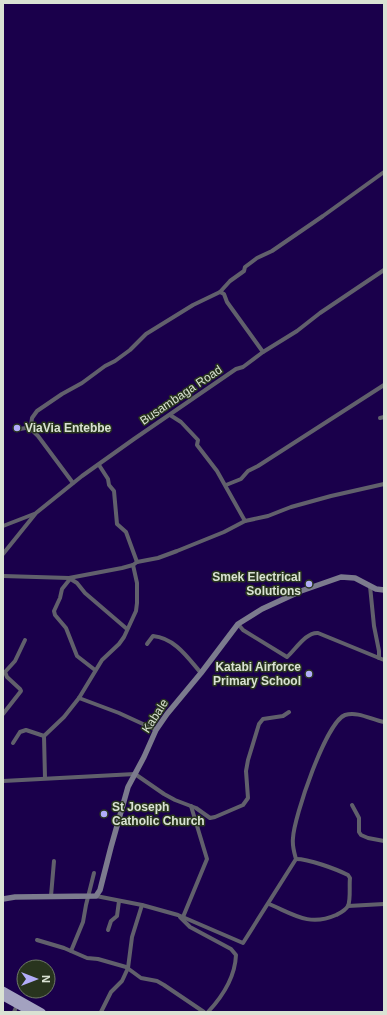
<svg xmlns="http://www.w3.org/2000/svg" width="387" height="1015" viewBox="0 0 387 1015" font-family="Helvetica,sans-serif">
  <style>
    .water { fill: #1a004b; stroke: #534474; fill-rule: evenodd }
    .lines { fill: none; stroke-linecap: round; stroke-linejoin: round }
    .street { stroke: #61606c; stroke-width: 4 }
    .secondary { stroke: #7c7b8e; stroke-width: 5.5 }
    .highway { stroke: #a3a2c0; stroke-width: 7 }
    .poi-dot { fill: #b2adf9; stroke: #28341e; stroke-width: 1.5 }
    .labels { text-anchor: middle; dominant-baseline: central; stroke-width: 3; stroke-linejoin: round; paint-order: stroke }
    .street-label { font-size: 12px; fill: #d9e2d3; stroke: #28341e }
    .poi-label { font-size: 12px; font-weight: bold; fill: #d9e2d3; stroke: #28341e; text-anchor: start }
  </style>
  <rect width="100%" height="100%" fill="#28341e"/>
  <path class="water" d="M3,3H384V1012H3ZM24,967H48V991H24Z"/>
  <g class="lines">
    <g class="street">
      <path d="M263,352L227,302L224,294L220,292L230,281L244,271L245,267L257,258L272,251L323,216L384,172"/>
      <path d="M170,415L181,422L198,440L197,445L217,471L245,521"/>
      <path d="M380,418L384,417"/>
      <path d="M20,429L31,427"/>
      <path d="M99,465L108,479L109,485L114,491L117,524L126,532L137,562"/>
      <path d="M73,483L38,436L33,431L31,425L32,418L37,411L62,394L82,383L105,366L115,361L130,350L146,334L193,305L220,292"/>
      <path d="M226,485L241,479L248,471L258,466L384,385"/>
      <path d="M3,526L34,514"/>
      <path d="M3,554L36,513L82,476L134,439L236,369L243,367L263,352L297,331L320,313L384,270"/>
      <path d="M3,576L69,578L122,568L133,565L137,562L158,558L177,551L224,532L245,521L268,516L291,507L331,496L384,484"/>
      <path d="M69,578L77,583L85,593L127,629"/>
      <path d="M70,579L62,589L60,598L54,611L55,615L66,628L77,656L95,670"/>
      <path d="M370,586L374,626L379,651V658"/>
      <path d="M238,624L243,630L287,657C296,649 306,632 318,633L384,660"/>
      <path d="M147,644L153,636C175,638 188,658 201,673"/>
      <path d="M79,698L119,713L156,730"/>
      <path d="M3,714L21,691L20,689L7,677L5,672L15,661L25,640"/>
      <path d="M13,743L20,732L26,730L44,736"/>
      <path d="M45,778L44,736L64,717L79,698L102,660L119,644L124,637L136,611L137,603V583L133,565"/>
      <path d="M3,781L135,774L164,794L175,800L196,808L210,818L215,817L243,805L248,798L246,771L248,760L259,724L263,719L283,716L289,712"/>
      <path d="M352,805L359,818V832L361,835L368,838L384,841"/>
      <path d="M51,896L54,861"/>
      <path d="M96,896L142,905L178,915L243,943L296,859C294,852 292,846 293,838C294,817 326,722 345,715C358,711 372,720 384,722"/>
      <path d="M269,904C293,914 309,927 336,915C340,913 345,911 348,906C351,899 349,886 350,878L348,875C336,869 309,859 296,859"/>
      <path d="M348,906L384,904"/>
      <path d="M180,917L190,927L231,949L236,955C235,978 223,996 208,1012"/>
      <path d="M183,917L207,859L191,806"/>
      <path d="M108,930L111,921L117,916L119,901"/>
      <path d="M37,940L64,948L87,958L98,959L126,967L141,978L157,981L164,985L204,1012"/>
      <path d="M71,951L83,922L86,905L94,873"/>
      <path d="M14,1012L17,1005"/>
      <path d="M101,1012L111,992L122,981L128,968L132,937L142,905"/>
    </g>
    <path class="secondary" d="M3,899L15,897L96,896L100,890L111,847L128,787L144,757L156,730L167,714L201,673L238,624L262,609L301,591L341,577L355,578L376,589L384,590"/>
    <g class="highway">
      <path d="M3,990L42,1012"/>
      <path d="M3,997L30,1012"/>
    </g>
  </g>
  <g class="poi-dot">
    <circle cx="17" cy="428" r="4"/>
    <circle cx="309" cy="584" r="4"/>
    <circle cx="309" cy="674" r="4"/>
    <circle cx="104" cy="814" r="4"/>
  </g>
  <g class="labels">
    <g class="street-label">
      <text transform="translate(181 395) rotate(-34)">Busambaga Road</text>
      <text transform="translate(155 716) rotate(-57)">Kabale</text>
    </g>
    <g class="poi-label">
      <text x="25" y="428">ViaVia Entebbe</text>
      <text x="301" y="577" text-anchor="end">Smek Electrical<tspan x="301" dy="14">Solutions</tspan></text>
      <text x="301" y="667" text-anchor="end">Katabi Airforce<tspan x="301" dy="14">Primary School</tspan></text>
      <text x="112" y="807">St Joseph<tspan x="112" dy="14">Catholic Church</tspan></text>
    </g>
  </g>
  <rect width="387" height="1015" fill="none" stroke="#d9e2d3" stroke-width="8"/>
  <g transform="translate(36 979) rotate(90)"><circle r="19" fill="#28341e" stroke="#6f7a66"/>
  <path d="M0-3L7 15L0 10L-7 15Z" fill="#b2adf9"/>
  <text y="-6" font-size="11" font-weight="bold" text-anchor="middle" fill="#d9e2d3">N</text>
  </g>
</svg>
